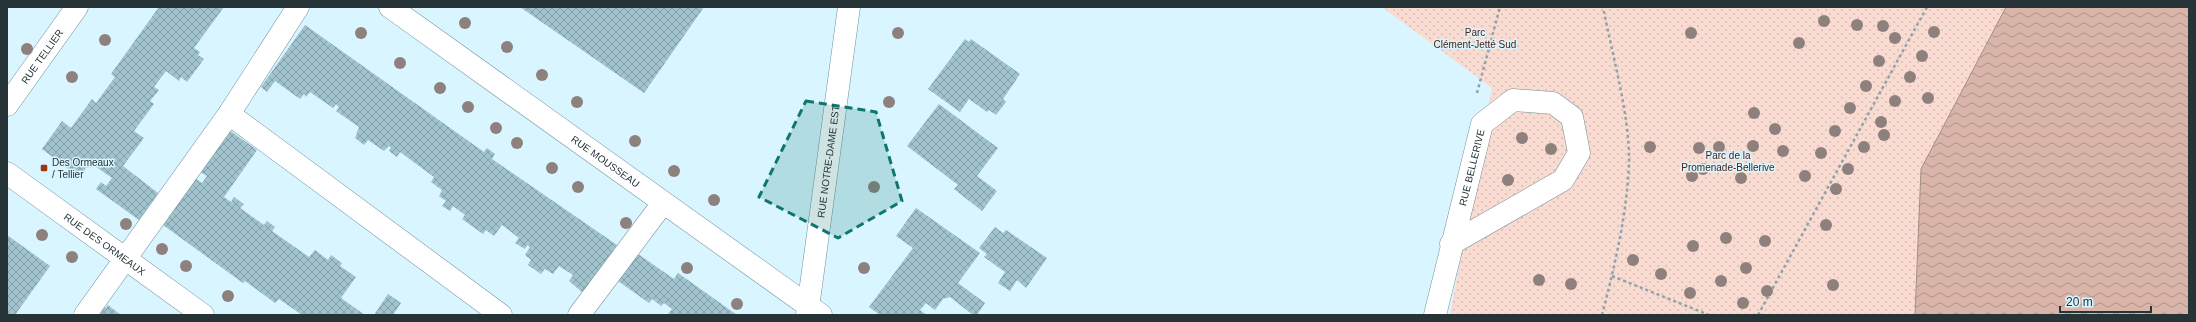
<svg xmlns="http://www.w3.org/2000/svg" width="2196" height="322" viewBox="0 0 2196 322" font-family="Arial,sans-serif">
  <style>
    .grass { fill: url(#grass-dots) }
    .water { fill: url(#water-waves); stroke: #a38e86 }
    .building { fill: url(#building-cross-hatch) }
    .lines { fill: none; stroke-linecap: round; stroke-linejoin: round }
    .minor-casing { stroke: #6f909b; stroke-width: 23 }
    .major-casing { stroke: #6f909b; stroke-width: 23 }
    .path { stroke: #8da3ab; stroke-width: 2.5; stroke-dasharray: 3 3; stroke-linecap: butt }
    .minor { stroke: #fff; stroke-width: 22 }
    .major { stroke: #fff; stroke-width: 22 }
    .tree { fill: #8e817d }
    .marked { fill: #0f766e; fill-opacity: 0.2; stroke: #0f766e; stroke-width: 3; stroke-dasharray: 8 5; stroke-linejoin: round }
    .poi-dot { fill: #9b350c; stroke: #d9f5ff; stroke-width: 1.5 }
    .labels { text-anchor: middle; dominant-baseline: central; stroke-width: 3; stroke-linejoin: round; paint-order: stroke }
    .park-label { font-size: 10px; fill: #512212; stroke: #d9f5ff }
    .street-label { font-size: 10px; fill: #263438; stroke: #d9f5ff }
    .poi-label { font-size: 10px; fill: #263438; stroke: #d9f5ff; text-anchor: start }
  </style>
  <defs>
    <pattern id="grass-dots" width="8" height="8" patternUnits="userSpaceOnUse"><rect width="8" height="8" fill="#f9dbd1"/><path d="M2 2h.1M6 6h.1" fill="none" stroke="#d5bdb4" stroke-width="1.8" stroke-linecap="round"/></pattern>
    <pattern id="water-waves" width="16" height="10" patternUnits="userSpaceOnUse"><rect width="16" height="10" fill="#d9b4a8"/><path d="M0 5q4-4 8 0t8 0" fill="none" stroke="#b0938a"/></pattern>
    <pattern id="building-cross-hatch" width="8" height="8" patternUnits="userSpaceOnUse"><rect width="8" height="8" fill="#a0c3ce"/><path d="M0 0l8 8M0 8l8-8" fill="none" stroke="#829fa8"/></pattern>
  </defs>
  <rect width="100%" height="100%" fill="#d9f5ff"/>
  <path class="grass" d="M1382,7H2006L1921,169L1915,315H1450L1492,88Z"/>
  <path class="water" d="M2006,7H2189V315H1915L1921,169Z"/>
  <g class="building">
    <path d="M159,7H224L194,48L200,52L198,55L204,59L187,82L181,77L179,81L166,71L154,87L159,90L150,101L154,104L134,131L144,138L123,166L158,193L139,220L96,189L101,182L106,186L112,178L95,166L86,168L80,178L42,149L62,121L71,128L92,99L96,103L115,77L111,74Z"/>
    <path d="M520,7H704L644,93Z"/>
    <path d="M305,25L484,152L487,148L495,154L492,159L617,245L583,293L569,281L573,275L559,266L553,274L545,269L541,274L528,265L531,260L525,255L530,247L527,245L525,249L515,243L519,238L502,225L494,236L486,230L483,234L462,219L465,215L453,206L450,211L442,206L446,201L439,196L442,190L431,182L434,177L400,152L397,157L389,151L391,147L389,146L384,151L368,140L364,145L355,138L359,127L336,111L339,107L336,104L333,108L310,92L306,97L304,94L300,99L275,81L267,92L261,87Z"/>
    <path d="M965,39L969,42L971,39L1020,74L1003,99L1006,102L996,115L989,110L987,112L969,99L960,112L928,89Z"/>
    <path d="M939,104L998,148L977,176L997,191L982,211L954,189L958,185L907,146Z"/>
    <path d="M229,130L257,150L224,197L231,202L234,197L244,204L240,208L264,225L267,221L275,227L272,231L309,257L315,250L328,260L331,255L342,263L340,266L356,277L341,298L365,315H302L279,299L275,303L245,281L243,283L163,225L195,178L202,183L207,176L200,172Z"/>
    <path d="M916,208L980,253L958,283L985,303L977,315H973L950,297L943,299L935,310L926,303L920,310L927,315H880L869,307L913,248L896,236Z"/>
    <path d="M995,227L1003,233L1006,230L1047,258L1026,288L1017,280L1010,291L998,283L1005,272L984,257L987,254L979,248Z"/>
    <path d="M7,235L50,266L15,315H7Z"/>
    <path d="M638,254L674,279L678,273L737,315H667L672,309L664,303L661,306L652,299L649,303L618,281Z"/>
    <path d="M388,294L401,303L393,315H374Z"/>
    <path d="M108,305L121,315H97L104,306L106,308Z"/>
  </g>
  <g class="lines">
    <g class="minor-casing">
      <g id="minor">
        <path id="s1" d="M390,7L821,315"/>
        <path id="s2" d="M7,105L77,7"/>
        <path d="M229,114L501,315"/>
        <path id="s3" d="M7,173L203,315"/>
        <path d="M85,315L229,114L298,7"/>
        <path d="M579,315L663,203"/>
        <path id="s4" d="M1435,315L1482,124L1513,100L1553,103L1572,117L1579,153L1563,180L1451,244"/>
      </g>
    </g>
    <g class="major-casing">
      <g id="major">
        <path id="s5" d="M807,315L849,7"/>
      </g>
    </g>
    <g class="path">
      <path d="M1477,93L1500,7"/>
      <path d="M1612,276L1709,315"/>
      <path d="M1602,315C1615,265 1627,214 1629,163C1630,116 1612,54 1603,7"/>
      <path d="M1758,315L1927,7"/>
    </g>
    <use href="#minor" class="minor"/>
    <use href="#major" class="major"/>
  </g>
  <g class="tree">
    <circle cx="1824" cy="21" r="6"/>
    <circle cx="465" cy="23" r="6"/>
    <circle cx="1857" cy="25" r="6"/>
    <circle cx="1883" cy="26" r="6"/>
    <circle cx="1934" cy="32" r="6"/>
    <circle cx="361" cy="33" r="6"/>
    <circle cx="898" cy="33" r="6"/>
    <circle cx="1691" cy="33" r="6"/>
    <circle cx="1895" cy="38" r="6"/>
    <circle cx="105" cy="40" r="6"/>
    <circle cx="1799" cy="43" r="6"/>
    <circle cx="507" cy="47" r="6"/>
    <circle cx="27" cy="49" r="6"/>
    <circle cx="1922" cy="56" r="6"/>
    <circle cx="1879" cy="61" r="6"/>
    <circle cx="400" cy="63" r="6"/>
    <circle cx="542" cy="75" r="6"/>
    <circle cx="72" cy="77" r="6"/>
    <circle cx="1910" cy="77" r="6"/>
    <circle cx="1866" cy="86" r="6"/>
    <circle cx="440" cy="88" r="6"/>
    <circle cx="1928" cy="98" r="6"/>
    <circle cx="1895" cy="101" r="6"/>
    <circle cx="577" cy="102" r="6"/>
    <circle cx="889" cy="102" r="6"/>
    <circle cx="468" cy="107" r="6"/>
    <circle cx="1850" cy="108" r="6"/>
    <circle cx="1754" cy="113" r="6"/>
    <circle cx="1881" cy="122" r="6"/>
    <circle cx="496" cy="128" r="6"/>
    <circle cx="1775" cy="129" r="6"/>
    <circle cx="1835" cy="131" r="6"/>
    <circle cx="1884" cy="135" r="6"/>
    <circle cx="1522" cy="138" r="6"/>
    <circle cx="635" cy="141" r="6"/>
    <circle cx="517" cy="143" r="6"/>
    <circle cx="1753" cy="146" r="6"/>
    <circle cx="1650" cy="147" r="6"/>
    <circle cx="1719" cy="147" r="6"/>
    <circle cx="1864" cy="147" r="6"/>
    <circle cx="1699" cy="148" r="6"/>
    <circle cx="1551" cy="149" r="6"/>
    <circle cx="1783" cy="151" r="6"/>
    <circle cx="1821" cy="153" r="6"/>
    <circle cx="552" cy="168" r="6"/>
    <circle cx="1703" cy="169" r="6"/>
    <circle cx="1848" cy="169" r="6"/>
    <circle cx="674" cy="171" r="6"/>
    <circle cx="1692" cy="176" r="6"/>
    <circle cx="1805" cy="176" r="6"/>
    <circle cx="1741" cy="178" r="6"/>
    <circle cx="1508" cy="180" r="6"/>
    <circle cx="578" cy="187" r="6"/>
    <circle cx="874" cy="187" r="6"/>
    <circle cx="1836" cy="189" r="6"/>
    <circle cx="714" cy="200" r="6"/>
    <circle cx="626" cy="223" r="6"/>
    <circle cx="126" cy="224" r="6"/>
    <circle cx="1826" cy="225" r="6"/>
    <circle cx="42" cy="235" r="6"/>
    <circle cx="1726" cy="238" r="6"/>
    <circle cx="1765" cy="241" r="6"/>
    <circle cx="1693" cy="246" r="6"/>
    <circle cx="162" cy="249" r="6"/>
    <circle cx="72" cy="257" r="6"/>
    <circle cx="1633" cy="260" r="6"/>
    <circle cx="186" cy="266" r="6"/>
    <circle cx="687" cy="268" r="6"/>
    <circle cx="864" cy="268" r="6"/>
    <circle cx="1746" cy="268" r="6"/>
    <circle cx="1661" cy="274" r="6"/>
    <circle cx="1539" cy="280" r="6"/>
    <circle cx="1721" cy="281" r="6"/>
    <circle cx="1571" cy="284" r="6"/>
    <circle cx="1833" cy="285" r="6"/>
    <circle cx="1767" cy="291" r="6"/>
    <circle cx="1690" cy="293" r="6"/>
    <circle cx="228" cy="296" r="6"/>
    <circle cx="1743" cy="303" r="6"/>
    <circle cx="737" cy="304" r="6"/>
  </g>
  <path class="marked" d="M806,101L876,112L902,201L838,238L759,197Z"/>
  <rect class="poi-dot" x="40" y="164" width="8" height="8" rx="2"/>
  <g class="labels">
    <g class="park-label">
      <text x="1475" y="32">Parc<tspan x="1475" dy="12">Clément-Jetté Sud</tspan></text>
      <text x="1728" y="155">Parc de la<tspan x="1728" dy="12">Promenade-Bellerive</tspan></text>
    </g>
    <g class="street-label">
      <text stroke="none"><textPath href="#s2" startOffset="60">RUE TELLIER</textPath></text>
      <text stroke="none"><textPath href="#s1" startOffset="265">RUE MOUSSEAU</textPath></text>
      <text stroke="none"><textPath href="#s5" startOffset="155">RUE NOTRE-DAME EST</textPath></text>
      <text stroke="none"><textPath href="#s4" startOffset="152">RUE BELLERIVE</textPath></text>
      <text stroke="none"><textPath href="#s3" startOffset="121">RUE DES ORMEAUX</textPath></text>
    </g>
    <g class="poi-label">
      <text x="52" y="162">Des Ormeaux<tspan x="52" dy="12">/ Tellier</tspan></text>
    </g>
  </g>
  <rect width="2196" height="322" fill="none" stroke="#263438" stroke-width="16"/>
  <path d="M2060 306v6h91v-6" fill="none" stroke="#263438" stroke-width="2"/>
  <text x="2066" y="306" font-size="12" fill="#263438" stroke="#d9f5ff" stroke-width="3" paint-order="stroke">20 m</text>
</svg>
